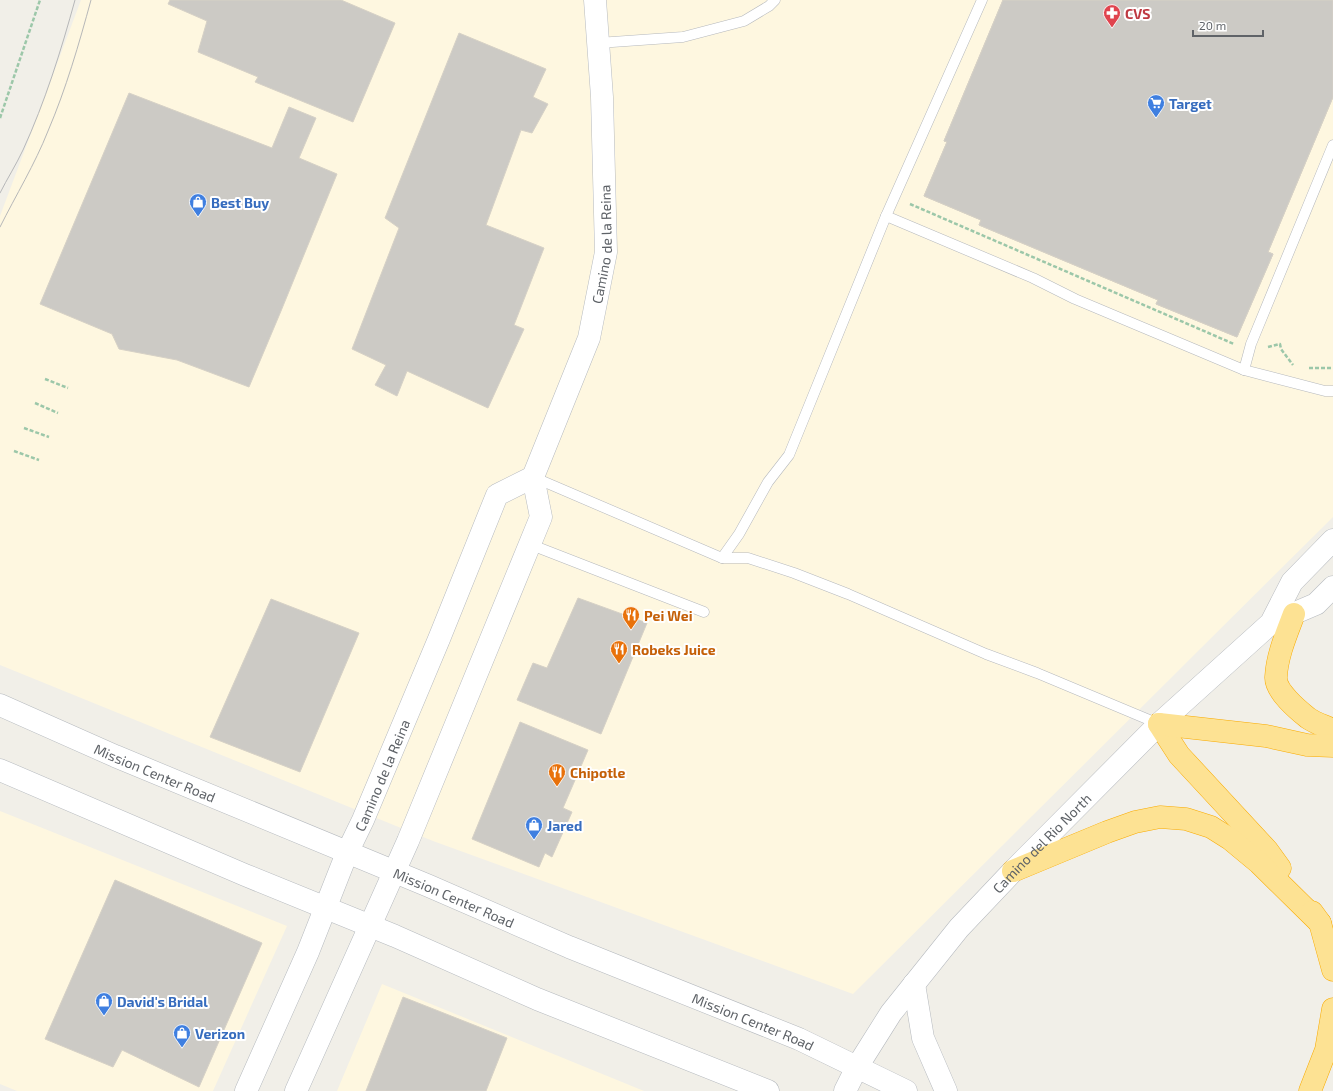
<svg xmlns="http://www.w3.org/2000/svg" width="1333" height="1091" viewBox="0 0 1333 1091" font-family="'Exo 2',sans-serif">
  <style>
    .commercial { fill: #fef7e0 }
    .building { fill: #cccac5; stroke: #d6d1c6 }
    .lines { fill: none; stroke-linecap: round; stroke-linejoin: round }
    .lane-casing { stroke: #b5b8bc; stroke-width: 11 }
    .secondary-casing { stroke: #b6babf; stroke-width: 23 }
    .highway-casing { stroke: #f9ab00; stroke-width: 23 }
    .path { stroke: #9cc7a9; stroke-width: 2.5; stroke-dasharray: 4 2; stroke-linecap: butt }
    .lane { stroke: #fff; stroke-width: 10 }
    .secondary { stroke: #fff; stroke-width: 22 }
    .highway { stroke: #fde293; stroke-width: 22 }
    .tram { stroke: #b6b7b8; stroke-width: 1 }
    .labels { text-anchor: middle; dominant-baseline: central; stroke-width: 4; stroke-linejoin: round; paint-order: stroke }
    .health-label { font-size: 14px; font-weight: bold; fill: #be3a42; stroke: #fff; text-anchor: start }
    .shop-label { font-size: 14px; font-weight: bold; fill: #366cbe; stroke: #fff; text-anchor: start }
    .street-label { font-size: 14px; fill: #5f6368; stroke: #fff }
    .food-label { font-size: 14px; font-weight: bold; fill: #c56008; stroke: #fff; text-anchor: start }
  </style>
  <rect width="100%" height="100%" fill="#f1efe8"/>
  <g class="commercial">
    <path d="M81,0H1333V517L853,994L433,841L0,665V216Z"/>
    <path d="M0,811L287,926L213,1091H17L0,1084Z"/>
    <path d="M382,984L644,1091H337Z"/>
  </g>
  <g class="building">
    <path d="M170,0H341L395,23L353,122L255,82L258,77L198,52L207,21L168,4Z"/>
    <path d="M1003,0H1333V97L1268,252L1273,254L1237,337L1156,304L1158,300L979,225L981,220L924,196L947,142L944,141Z"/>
    <path d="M1003,0H1333V97L1268,252L1273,254L1237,337L1156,304L1158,300L979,225L981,220L924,196L947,142L944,141Z"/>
    <path d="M459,33L546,69L533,97L548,104L532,133L521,130L486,225L544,248L514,325L524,329L488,408L407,371L397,396L375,385L386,365L352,349L399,228L385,218Z"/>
    <path d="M129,93L272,148L289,107L316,118L299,158L337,174L281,311L249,387L177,360L119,349L112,334L40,304Z"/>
    <path d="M578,598L647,623L601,734L517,700L533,663L547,668Z"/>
    <path d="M271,599L359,633L300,772L210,737Z"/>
    <path d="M520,722L588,750L563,808L572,812L552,857L545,853L539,867L472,839Z"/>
    <path d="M115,880L262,943L199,1087L122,1050L113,1067L45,1039Z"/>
    <path d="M403,997L507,1038L486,1091H366Z"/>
  </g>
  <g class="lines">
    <g class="lane-casing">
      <g id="lane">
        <path d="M598,43L683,37L744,21L769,6L775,0"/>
        <path d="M886,216L1033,278L1075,299L1244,370L1325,391H1333"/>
        <path d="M1244,370L1251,344L1333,145"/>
        <path d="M533,477L722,558H748L794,573L848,594L986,654L1037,673L1159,724"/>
        <path d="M529,544L704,612"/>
        <path d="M722,558L739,534L768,482L789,455L886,216L982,0"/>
      </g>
    </g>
    <g class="secondary-casing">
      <g id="secondary">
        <path d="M1276,621L1316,604L1333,587"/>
        <path id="s1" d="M0,705L115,756L429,886L569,947L799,1039L906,1091"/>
        <path d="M0,770L245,875L395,936L537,999L768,1091"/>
        <path d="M914,984L923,1038L946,1091"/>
        <path id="s2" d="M246,1091L308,952L347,853L363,820L439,639L497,495L533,477"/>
        <path id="s3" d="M296,1091L408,841L541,517L533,477L589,338L606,252L602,97L595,0"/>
        <path id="s4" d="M845,1091L857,1067L891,1013L959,928L1013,871L1159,724L1271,623L1292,582L1333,540"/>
      </g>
    </g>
    <g class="highway-casing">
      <g id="highway">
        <path d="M1294,614C1286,635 1277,656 1276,677C1275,691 1298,710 1308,718C1315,723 1325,726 1333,730"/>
        <path d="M1159,724L1179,755L1267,850L1280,868"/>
        <path d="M1159,724L1266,736L1307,745L1333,746"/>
        <path d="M1013,871L1107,832L1135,822L1160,817L1186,819L1211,827L1230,839L1259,863L1320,923"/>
        <path d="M1312,912L1320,923L1333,970"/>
        <path d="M1310,1091L1326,1050L1333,1009"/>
      </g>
    </g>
    <g class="path">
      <path d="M0,118L40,0"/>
      <path d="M910,204L1234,344"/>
      <path d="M1268,347L1280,344L1281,349L1293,365"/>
      <path d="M1309,368H1333"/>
      <path d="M45,379L68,388"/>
      <path d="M35,403L58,413"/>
      <path d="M24,428L49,437"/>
      <path d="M14,451L39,460"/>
    </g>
    <use href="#lane" class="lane"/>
    <use href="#secondary" class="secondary"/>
    <use href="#highway" class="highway"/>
    <g class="tram">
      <path d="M0,193C7,179 16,165 23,150C45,102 61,51 75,0"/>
      <path d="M0,227C16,195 35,164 48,131C66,89 79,44 91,0"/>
    </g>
  </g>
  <defs>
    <g id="pharmacy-pin" transform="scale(0.9)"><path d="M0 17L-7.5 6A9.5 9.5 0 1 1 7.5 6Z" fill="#e0444e" stroke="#fff"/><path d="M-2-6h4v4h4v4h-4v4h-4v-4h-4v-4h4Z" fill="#fff"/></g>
    <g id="supermarket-pin" transform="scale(0.9)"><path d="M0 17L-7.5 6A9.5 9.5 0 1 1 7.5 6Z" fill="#3f7fe0" stroke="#fff"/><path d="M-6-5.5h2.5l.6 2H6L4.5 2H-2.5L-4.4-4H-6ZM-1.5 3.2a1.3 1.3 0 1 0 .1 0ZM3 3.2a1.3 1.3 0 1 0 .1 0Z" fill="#fff"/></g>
    <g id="shop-pin" transform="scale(0.9)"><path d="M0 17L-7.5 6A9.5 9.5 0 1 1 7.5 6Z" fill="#3f7fe0" stroke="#fff"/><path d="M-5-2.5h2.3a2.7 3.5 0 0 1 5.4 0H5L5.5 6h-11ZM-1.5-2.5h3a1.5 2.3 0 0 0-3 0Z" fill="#fff"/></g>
    <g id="restaurant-pin" transform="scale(0.9)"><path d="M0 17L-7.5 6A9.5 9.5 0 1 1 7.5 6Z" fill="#e8710a" stroke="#fff"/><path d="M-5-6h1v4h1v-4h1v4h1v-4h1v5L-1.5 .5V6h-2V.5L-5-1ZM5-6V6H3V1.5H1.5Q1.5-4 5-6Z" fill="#fff"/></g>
  </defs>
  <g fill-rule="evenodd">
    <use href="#pharmacy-pin" x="1112" y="13"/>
    <use href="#supermarket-pin" x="1156" y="103"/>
    <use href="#shop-pin" x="198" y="202"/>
    <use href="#restaurant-pin" x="631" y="615"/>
    <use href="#restaurant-pin" x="619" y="649"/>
    <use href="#restaurant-pin" x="557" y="772"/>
    <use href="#shop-pin" x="534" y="825"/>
    <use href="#shop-pin" x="104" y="1001"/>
    <use href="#shop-pin" x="182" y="1033"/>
  </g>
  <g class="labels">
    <g class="health-label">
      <text x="1125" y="13">CVS</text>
    </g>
    <g class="shop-label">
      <text x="1169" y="103">Target</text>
      <text x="211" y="202">Best Buy</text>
      <text x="547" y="825">Jared</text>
      <text x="117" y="1001">David's Bridal</text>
      <text x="195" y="1033">Verizon</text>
    </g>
    <g class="street-label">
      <text stroke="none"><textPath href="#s3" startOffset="910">Camino de la Reina</textPath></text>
      <text stroke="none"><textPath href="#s1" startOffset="169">Mission Center Road</textPath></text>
      <text stroke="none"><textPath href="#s2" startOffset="344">Camino de la Reina</textPath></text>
      <text stroke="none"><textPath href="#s4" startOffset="318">Camino del Rio North</textPath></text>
      <text stroke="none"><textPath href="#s1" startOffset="493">Mission Center Road</textPath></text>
      <text stroke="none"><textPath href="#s1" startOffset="817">Mission Center Road</textPath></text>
    </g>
    <g class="food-label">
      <text x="644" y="615">Pei Wei</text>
      <text x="632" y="649">Robeks Juice</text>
      <text x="570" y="772">Chipotle</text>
    </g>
  </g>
  <path d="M1193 30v6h70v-6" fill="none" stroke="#5f6368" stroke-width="2"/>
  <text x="1199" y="30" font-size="12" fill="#5f6368" stroke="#ffffff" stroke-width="3" paint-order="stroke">20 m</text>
</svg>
